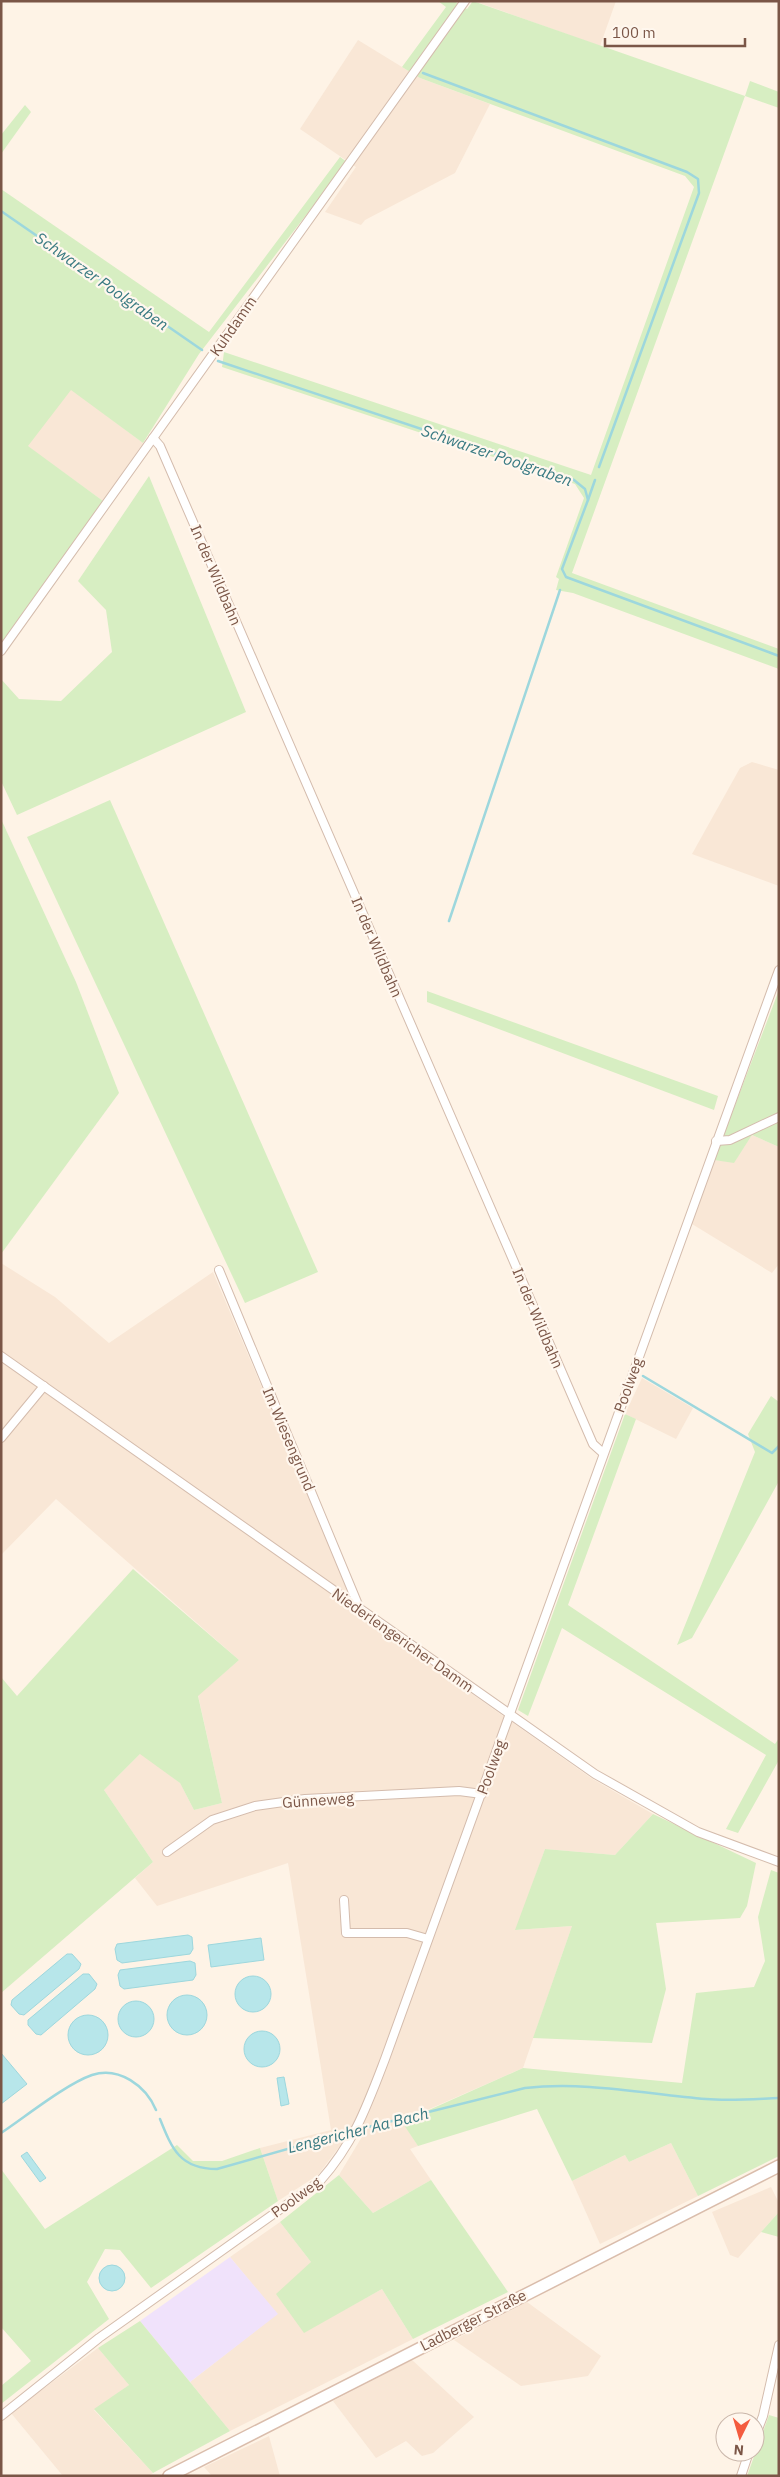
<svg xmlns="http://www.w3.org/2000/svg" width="780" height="2477" viewBox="0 0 780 2477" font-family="'IBM Plex Sans',sans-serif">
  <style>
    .residential { fill: #f9e7d6 }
    .education { fill: #f0e2fb }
    .green { fill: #d7eec2 }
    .water { fill: #b7e6ea; stroke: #9dd7dd }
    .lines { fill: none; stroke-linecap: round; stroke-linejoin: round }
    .stream { stroke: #9dd7dd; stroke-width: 2.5 }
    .minor-casing { stroke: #d4bcad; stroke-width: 10 }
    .secondary-casing { stroke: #dabdac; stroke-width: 14 }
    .minor { stroke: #fff; stroke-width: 8 }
    .secondary { stroke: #fff; stroke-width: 11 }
    .labels { text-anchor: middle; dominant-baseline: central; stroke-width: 4.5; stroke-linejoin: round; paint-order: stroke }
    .street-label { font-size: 15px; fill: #7b5647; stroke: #fff7ee }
    .water-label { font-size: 16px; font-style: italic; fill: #397a82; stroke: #fff7ee }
  </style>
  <rect width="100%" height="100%" fill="#fef3e6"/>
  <g class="residential">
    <path d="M474,1H616L600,46Z"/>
    <path d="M358,40L420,78L490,104L455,173L365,220L361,225L325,212L356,167L300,129Z"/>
    <path d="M71,389L143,443L103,501L27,446Z"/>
    <path d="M752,762L779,770V886L692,854L740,768Z"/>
    <path d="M752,1135L779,1147V1264L772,1273L692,1224L714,1160L734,1162Z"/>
    <path d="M1,1263L55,1297L109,1343L213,1272L347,1588L339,1600L591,1778L653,1814L615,1855L545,1849L516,1930L572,1926L523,2068L402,2121L418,2146L410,2149L431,2180L373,2213L339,2175L363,2135L342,2143L318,2175L278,2201L260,2148L331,2130L288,1863L157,1906L135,1878L153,1862L104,1790L141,1753L180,1783L194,1810L222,1803L198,1695L239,1660L56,1499L1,1555Z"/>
    <path d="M642,1378L693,1408L676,1439L625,1414Z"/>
    <path d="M671,2143L698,2196L600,2244L572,2181L625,2155L629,2162Z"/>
    <path d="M771,2187L779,2203V2212L738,2258L730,2255L712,2212Z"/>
    <path d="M280,2222L311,2262L304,2332L382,2289L413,2339L230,2431L190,2382L277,2314L230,2257Z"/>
    <path d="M527,2302L601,2356L588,2376L521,2386L454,2340Z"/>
    <path d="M98,2348L129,2385L94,2410L153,2473L148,2476H63L11,2413Z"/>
    <path d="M412,2360L474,2417L433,2453L422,2456L406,2441L376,2458L333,2401Z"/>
    <path d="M269,2436L280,2476H212L204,2467Z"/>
  </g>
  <path class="education" d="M230,2257L278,2314L190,2382L140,2321Z"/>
  <g class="green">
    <path d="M438,1H454L467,9L473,1L745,96L750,81L779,92V108L745,96L572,573L779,649V669L573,593L556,590L559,579L556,577L584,498L575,484L222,367L224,352L591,475L694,187L685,176L420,78L402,67L446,7Z"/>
    <path d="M25,105L31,112L1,154V135Z"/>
    <path d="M340,157L347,162L199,354L143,443L71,390L28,446L103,501L1,643V189L209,332Z"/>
    <path d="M149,476L246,712L17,815L1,781V679L19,699L61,701L112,652L106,610L78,581Z"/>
    <path d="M110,800L318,1272L245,1303L27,837Z"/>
    <path d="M1,819L76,982L119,1093L1,1254Z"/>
    <path d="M779,990V1147L752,1135L734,1163L714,1160Z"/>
    <path d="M427,991L718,1096L714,1110L427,1002Z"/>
    <path d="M771,1396L779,1402V1481L692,1638L677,1645L755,1452L748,1434Z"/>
    <path d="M625,1414L636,1419L568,1605L775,1744L779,1738V1760L738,1833L726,1829L766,1755L562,1628L528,1716L518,1710Z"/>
    <path d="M133,1569L239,1660L198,1696L222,1803L194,1810L180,1783L140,1754L104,1790L153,1862L1,1993V1677L17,1696Z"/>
    <path d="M653,1814L756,1863L747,1906L740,1918L656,1923L666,1989L652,2043L533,2038L572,1926L515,1930L545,1849L615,1855Z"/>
    <path d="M771,1870L779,1873V2156L698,2196L671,2143L629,2162L625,2155L572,2181L537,2109L418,2146L402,2122L523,2068L682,2083L696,1993L754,1987L765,1961L758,1917Z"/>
    <path d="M177,2145L193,2161H222L260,2148L278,2201L151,2288L120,2250L105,2249L87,2282L109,2319L1,2404V2386L31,2361L1,2327V2169L45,2229Z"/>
    <path d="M339,2175L373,2213L431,2180L508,2292L413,2339L382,2289L304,2333L276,2294L311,2262L280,2222Z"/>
    <path d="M779,2212V2237L761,2232Z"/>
    <path d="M140,2321L230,2431L153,2473L94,2409L129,2385L98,2348Z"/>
    <path d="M769,2415L779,2418V2476H747Z"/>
  </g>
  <g class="water">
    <path d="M188,1935L192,1937L193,1949L190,1954L122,1963L117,1960L115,1949L117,1944Z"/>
    <path d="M261,1938L264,1960L211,1967L208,1945Z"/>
    <path d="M67,1954H72L81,1964L79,1969L24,2015L19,2014L11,2005L12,2000Z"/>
    <path d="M190,1961L195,1963L196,1975L193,1980L124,1989L120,1986L118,1975L120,1970Z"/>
    <path d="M83,1974H89L97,1984L95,1989L41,2035L36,2034L28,2025V2020Z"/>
    <circle cx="253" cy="1994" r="18"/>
    <circle cx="187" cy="2015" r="20"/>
    <circle cx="136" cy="2019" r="18"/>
    <circle cx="88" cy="2035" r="20"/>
    <circle cx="262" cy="2049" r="18"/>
    <path d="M1,2053L27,2084L1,2104Z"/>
    <path d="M284,2077L289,2104L281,2106L277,2078Z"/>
    <path d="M27,2152L46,2178L40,2182L21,2156Z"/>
    <circle cx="112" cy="2278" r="13"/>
  </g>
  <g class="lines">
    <g class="stream">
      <path d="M423,73L687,172L698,179L699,193L599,467"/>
      <path d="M1,211L202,350"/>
      <path d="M218,361L574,480L585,489L588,500L562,569L566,577L779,656"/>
      <path d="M588,500L595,480"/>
      <path d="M449,921L560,590"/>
      <path d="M643,1376L772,1453L779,1446"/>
      <path d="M160,2119C172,2149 180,2169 217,2169L351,2131"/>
      <path d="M356,2130L525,2088C585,2081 646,2094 706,2099C730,2101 754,2099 779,2098"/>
      <path d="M1,2133C25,2117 66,2084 92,2075C119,2066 146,2086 156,2110"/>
    </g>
    <g class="minor-casing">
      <g id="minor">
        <path d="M153,438L160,446L593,1444L603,1453"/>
        <path d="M1,651L465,1"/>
        <path d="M716,1141L730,1140L779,1117"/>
        <path d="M219,1270L359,1607"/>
        <path d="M1,1356L595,1774L698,1832L779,1862"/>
        <path d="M1,1438L44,1386"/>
        <path d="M167,1852L212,1820L255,1806L305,1799L459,1791L482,1794"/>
        <path d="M344,1900L346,1933H407L428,1939"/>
        <path d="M1,2416L99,2338L320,2181C354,2143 367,2106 385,2059L779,970"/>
        <path d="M755,2437L763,2416L779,2345"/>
        <path d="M741,2476L749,2452"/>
      </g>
    </g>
    <g class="secondary-casing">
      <path id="secondary" d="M169,2476L779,2166"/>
    </g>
    <use href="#minor" class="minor"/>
    <use href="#secondary" class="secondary"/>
  </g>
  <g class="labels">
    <g class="street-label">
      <text transform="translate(233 326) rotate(-55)">Kuhdamm</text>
      <text transform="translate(216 575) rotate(67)">In der Wildbahn</text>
      <text transform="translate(377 947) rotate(67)">In der Wildbahn</text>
      <text transform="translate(538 1318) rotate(67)">In der Wildbahn</text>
      <text transform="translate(628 1385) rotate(-70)">Poolweg</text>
      <text transform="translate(289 1439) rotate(67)">Im Wiesengrund</text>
      <text transform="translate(403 1640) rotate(35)">Niederlengericher Damm</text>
      <text transform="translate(491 1767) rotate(-70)">Poolweg</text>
      <text transform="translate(318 1800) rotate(-4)">Günneweg</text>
      <text transform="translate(296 2197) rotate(-36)">Poolweg</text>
      <text transform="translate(473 2320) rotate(-27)">Ladberger Straße</text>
    </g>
    <g class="water-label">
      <text transform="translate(102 281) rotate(35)">Schwarzer Poolgraben</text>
      <text transform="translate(497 455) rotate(19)">Schwarzer Poolgraben</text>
      <text transform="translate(358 2130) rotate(-14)">Lengericher Aa Bach</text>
    </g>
  </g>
  <rect width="780" height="2477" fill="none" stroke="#7b5647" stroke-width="5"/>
  <g transform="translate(740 2437) rotate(185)"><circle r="24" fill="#fff7ee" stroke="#cab7ab"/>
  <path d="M0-4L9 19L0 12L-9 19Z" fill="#f45c3f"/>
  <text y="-8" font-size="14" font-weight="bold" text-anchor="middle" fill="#7b5647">N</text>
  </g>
  <path d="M605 38v8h140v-8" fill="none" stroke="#7b5647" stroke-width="2.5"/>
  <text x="612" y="38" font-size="15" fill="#7b5647" stroke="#fff7ee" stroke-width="4" paint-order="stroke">100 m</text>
</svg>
